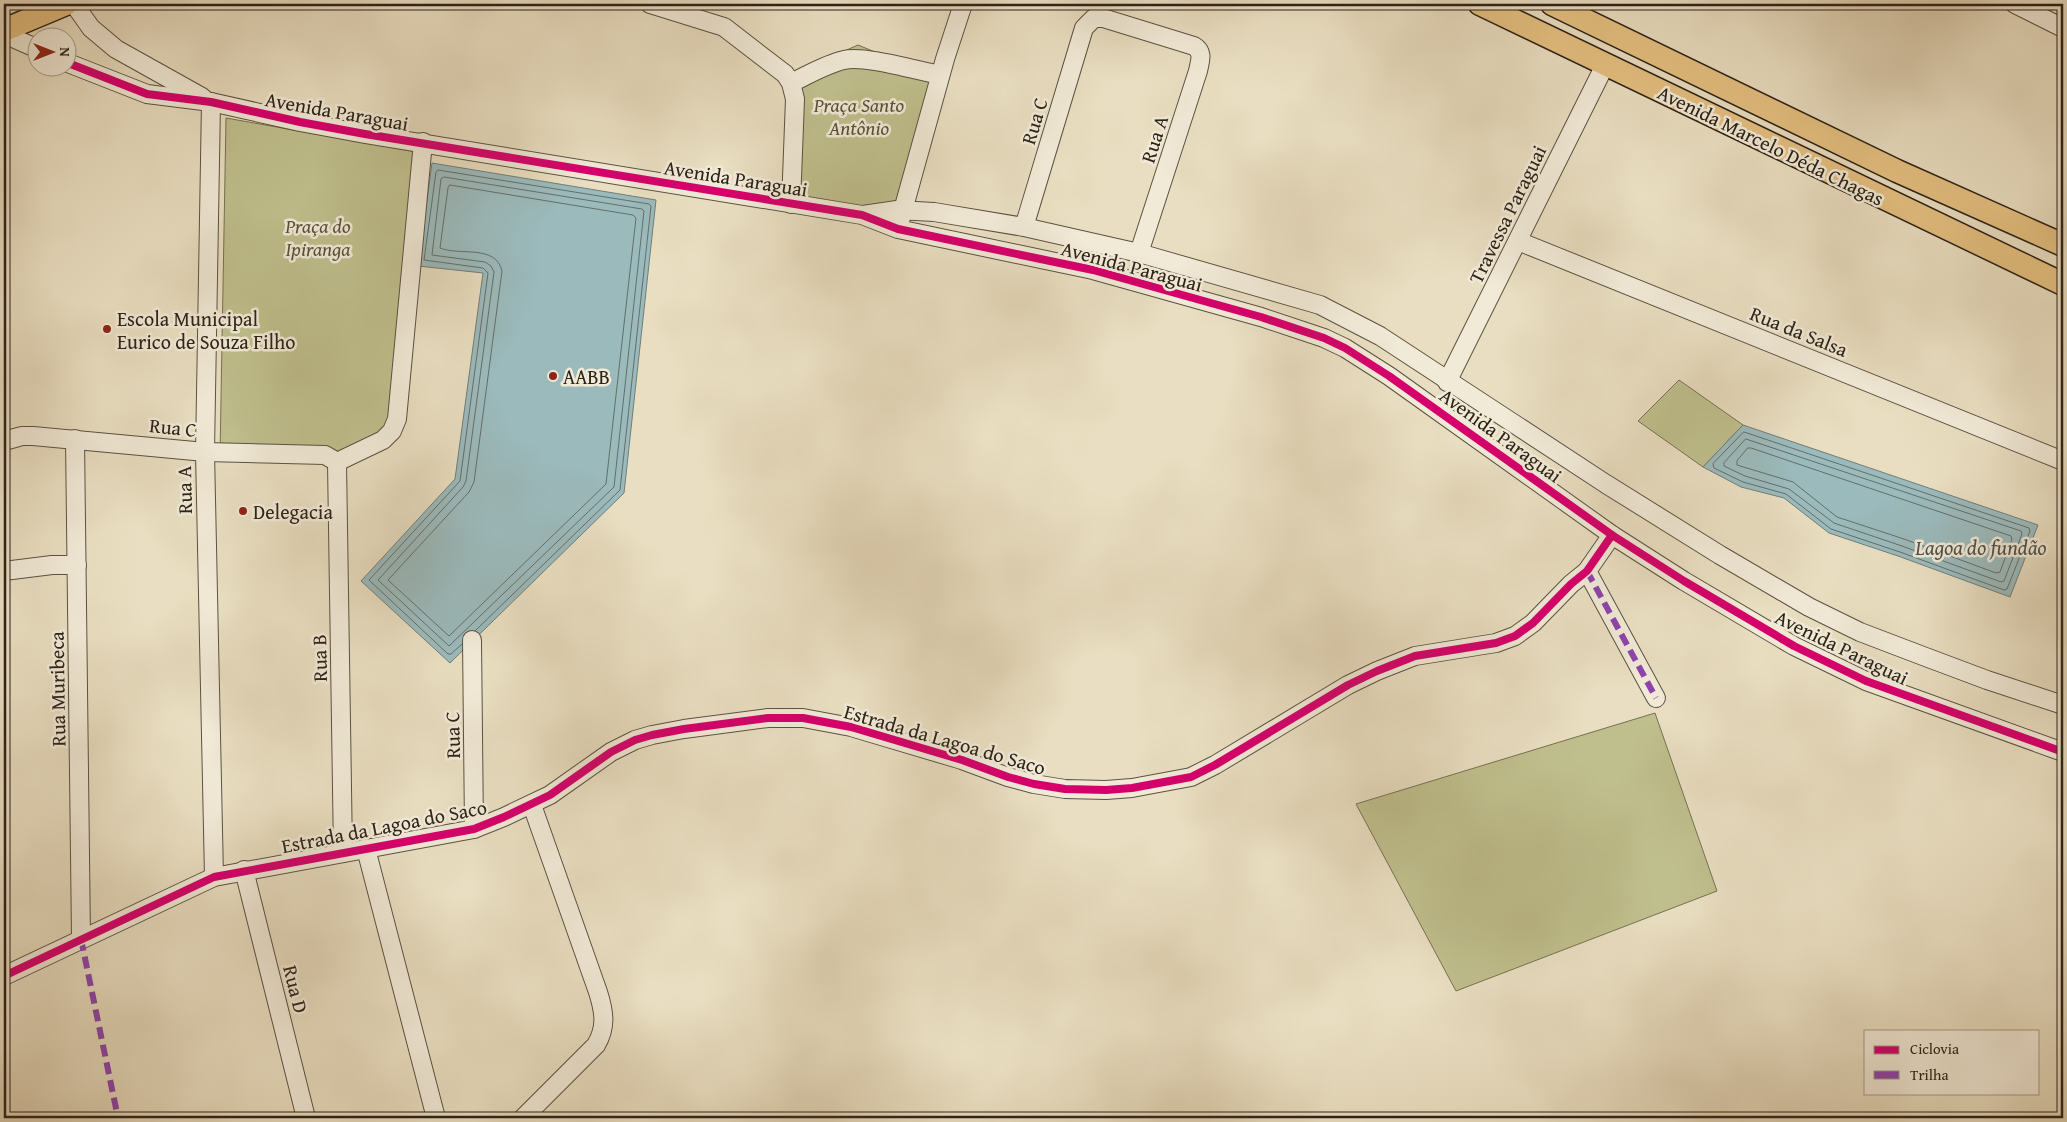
<svg xmlns="http://www.w3.org/2000/svg" width="2067" height="1122" viewBox="0 0 2067 1122" font-family="'Gentium Book Plus',serif">
  <style>
    .green { fill: #bfbf8d; stroke: #767152 }
    .water { fill: #9bbabc; stroke: #6f7e7a }
    .lines { fill: none; stroke-linecap: round; stroke-linejoin: round }
    .shore { stroke: #646e6a; stroke-width: 1 }
    .minor-casing { stroke: #5b5242; stroke-width: 20 }
    .major-casing { stroke: #2c2318; stroke-width: 25 }
    .minor { stroke: #f1ead7; stroke-width: 18 }
    .major { stroke: #e4bf80; stroke-width: 22 }
    .quiet { stroke: #8e44ad; stroke-width: 6; stroke-dasharray: 12 6; stroke-linecap: butt }
    .cycleway-casing { stroke: #f1ead7; stroke-width: 11 }
    .cycleway { stroke: #d6006c; stroke-width: 8 }
    .poi-dot { fill: #8f2418; stroke: #f1ead7; stroke-width: 2 }
    .labels { text-anchor: middle; dominant-baseline: central; stroke-width: 5; stroke-linejoin: round; paint-order: stroke }
    .park-label { font-size: 20px; font-style: italic; fill: #58523b; stroke: #f1ead7 }
    .street-label { font-size: 20px; fill: #2c2318; stroke: #f1ead7 }
    .poi-label { font-size: 20px; fill: #2c2318; stroke: #f1ead7; text-anchor: start }
    .water-label { font-size: 21px; font-style: italic; fill: #4d5049; stroke: #f1ead7 }
  </style>
  <rect width="100%" height="100%" fill="#e9dec1"/>
  <filter id="stains"><feTurbulence type="fractalNoise" baseFrequency=".004" numOctaves="4"/><feColorMatrix values="0 0 0 0 .2 0 0 0 0 .09 0 0 0 0 .02 0 0 0 .5 -.17"/></filter>
  <radialGradient id="worn" r=".72"><stop offset=".6" stop-color="#630" stop-opacity="0"/><stop offset="1" stop-color="#630" stop-opacity=".3"/></radialGradient>
  <g class="green">
    <path d="M858,45L936,77L898,208L795,203L797,72Z"/>
    <path d="M226,118L423,153L388,436L341,460L220,456Z"/>
    <path d="M1679,380L1743,425L1703,467L1638,421Z"/>
    <path d="M1655,713L1717,891L1456,991L1356,804Z"/>
  </g>
  <g class="water">
    <path d="M432,163L656,200L624,493L450,663L361,581L455,479L483,273L418,266Z"/>
    <path d="M1743,425L2038,525L2010,597L1898,556L1829,533L1784,498L1741,487L1703,467Z"/>
  </g>
  <g class="lines">
    <g class="shore">
      <path d="M444,177L642,209L644,211L614,487L449,646L378,580L463,487L466,481L494,272L491,266L485,262L432,255L441,179Z"/>
      <path d="M450,185L633,215L636,218L606,484L449,636L388,580L469,492L474,482L502,271C496,244 459,256 440,248L448,188Z"/>
      <path d="M1744,432L2029,528L2030,531L2007,589L2004,590L1900,552L1831,529L1786,494L1743,482L1714,468L1713,464Z"/>
      <path d="M1746,439L2021,531L2022,534L2004,581L2001,582L1902,546L1834,523L1789,489L1745,476L1724,466V463Z"/>
      <path d="M1748,448H1751L2011,536L2012,539L2000,572L1996,573L1904,539L1837,517L1793,482L1737,465V461Z"/>
      <path d="M462,644L451,654H448L369,580L460,481L488,273L483,268L424,260L436,172L438,170L649,204L651,206L620,490L475,631"/>
    </g>
    <g class="minor-casing">
      <g id="minor">
        <path d="M74,4L91,28L116,49L202,97"/>
        <path d="M650,4L724,27L785,74L791,83L795,99L791,204"/>
        <path d="M2015,4L2063,28"/>
        <path d="M4,34L38,49"/>
        <path d="M68,63L147,94L211,102L300,122L365,134L862,215L898,229L1093,270L1261,317L1324,338L1345,348L1389,376L1612,535L1684,581L1794,646L1866,681L2063,752"/>
        <path d="M791,83C808,75 826,64 844,60C864,55 918,71 940,75"/>
        <path d="M211,102L205,452L214,877"/>
        <path d="M863,215L897,210L934,212L1024,227L1139,253L1320,305L1380,336L1606,484L1720,555L1809,607L1860,632L1923,656L1987,680L2063,705"/>
        <path d="M900,221L945,59L963,4"/>
        <path d="M1024,227L1084,28L1094,18H1103L1194,46C1204,52 1200,61 1198,71L1139,253"/>
        <path d="M1518,241L2063,461"/>
        <path d="M1447,382L1605,65"/>
        <path d="M75,439L81,939"/>
        <path d="M4,441L22,436H33L205,452L325,455L337,462"/>
        <path d="M337,462L343,853"/>
        <path d="M337,462L383,440L392,431L397,419L423,142"/>
        <path d="M4,571L52,565H77"/>
        <path d="M1587,571L1656,698"/>
        <path d="M472,640L474,829"/>
        <path d="M366,849L436,1118"/>
        <path d="M244,870L306,1118"/>
        <path d="M4,976L214,877L474,829L504,817L550,795L611,752L635,740L652,735L684,729L768,718H803L851,727L962,760L1008,777L1034,784L1065,789L1106,790L1132,788L1191,777L1215,765L1348,685L1377,671L1415,656L1496,643L1515,636L1533,623L1571,584L1587,571L1612,535"/>
        <path d="M523,1118L596,1045C607,1027 604,1011 598,992L532,805"/>
      </g>
    </g>
    <g class="major-casing">
      <g id="major">
        <path d="M1480,4L2063,284"/>
        <path d="M1552,4L1897,171L2063,245"/>
        <path d="M4,30L66,4"/>
      </g>
    </g>
    <use href="#minor" class="minor"/>
    <use href="#major" class="major"/>
    <g class="quiet">
      <path d="M1587,571L1656,698"/>
      <path d="M81,939L118,1118"/>
    </g>
    <g class="cycleway-casing">
      <g id="cycleway">
        <path d="M68,63L147,94L211,102L300,122L365,134L862,215L898,229L1093,270L1261,317L1324,338L1345,348L1389,376L1612,535L1684,581L1794,646L1866,681L2063,752"/>
        <path d="M4,976L214,877L474,829L504,817L550,795L611,752L635,740L652,735L684,729L768,718H803L851,727L962,760L1008,777L1034,784L1065,789L1106,790L1132,788L1191,777L1215,765L1348,685L1377,671L1415,656L1496,643L1515,636L1533,623L1571,584L1587,571L1612,535"/>
      </g>
    </g>
    <use href="#cycleway" class="cycleway"/>
  </g>
  <g class="poi-dot">
    <circle cx="107" cy="329" r="5"/>
    <circle cx="553" cy="376" r="5"/>
    <circle cx="243" cy="511" r="5"/>
  </g>
  <g class="labels">
    <g class="park-label">
      <text x="859" y="104">Praça Santo<tspan x="859" dy="23">Antônio</tspan></text>
      <text x="318" y="225">Praça do<tspan x="318" dy="23">Ipiranga</tspan></text>
    </g>
    <g class="street-label">
      <text transform="translate(337 111) rotate(10)">Avenida Paraguai</text>
      <text transform="translate(1034 121) rotate(-73)">Rua C</text>
      <text transform="translate(1154 139) rotate(-72)">Rua A</text>
      <text transform="translate(1771 145) rotate(26)">Avenida Marcelo Déda Chagas</text>
      <text transform="translate(736 178) rotate(9)">Avenida Paraguai</text>
      <text transform="translate(1507 214) rotate(-64)">Travessa Paraguai</text>
      <text transform="translate(1132 266) rotate(15)">Avenida Paraguai</text>
      <text transform="translate(1799 331) rotate(22)">Rua da Salsa</text>
      <text transform="translate(173 427) rotate(6)">Rua C</text>
      <text transform="translate(1501 435) rotate(36)">Avenida Paraguai</text>
      <text transform="translate(184 490) rotate(-91)">Rua A</text>
      <text transform="translate(1842 647) rotate(26)">Avenida Paraguai</text>
      <text transform="translate(319 658) rotate(-91)">Rua B</text>
      <text transform="translate(57 689) rotate(-91)">Rua Muribeca</text>
      <text transform="translate(452 735) rotate(-91)">Rua C</text>
      <text transform="translate(945 739) rotate(16)">Estrada da Lagoa do Saco</text>
      <text transform="translate(384 826) rotate(-11)">Estrada da Lagoa do Saco</text>
      <text transform="translate(296 989) rotate(76)">Rua D</text>
    </g>
    <g class="poi-label">
      <text x="117" y="318">Escola Municipal<tspan x="117" dy="23">Eurico de Souza Filho</tspan></text>
      <text x="563" y="376">AABB</text>
      <text x="253" y="511">Delegacia</text>
    </g>
    <g class="water-label">
      <text x="1981" y="547">Lagoa do fundão</text>
    </g>
  </g>
  <rect width="2067" height="1122" fill="none" stroke="#e9dec1" stroke-width="20"/>
  <rect x="5" y="5" width="2057" height="1112" fill="none" stroke="#2c2318" stroke-width="2.5"/>
  <rect x="10" y="10" width="2047" height="1102" fill="none" stroke="#2c2318"/>
  <rect x="1864" y="1030" width="175" height="65" fill="#f1ead7" stroke="#a29a8b"/>
  <rect x="1874" y="1046" width="25" height="8" fill="#d6006c" stroke="#a29a8b"/>
  <text x="1910" y="1054" font-size="15" fill="#2c2318">Ciclovia</text>
  <rect x="1874" y="1071" width="25" height="8" fill="#8e44ad" stroke="#a29a8b"/>
  <text x="1910" y="1080" font-size="15" fill="#2c2318">Trilha</text>
  <g transform="translate(52 52) rotate(90)"><circle r="24" fill="#f1ead7" stroke="#a29a8b"/>
  <path d="M0-4L9 19L0 12L-9 19Z" fill="#8f2418"/>
  <text y="-8" font-size="14" font-weight="bold" text-anchor="middle" fill="#2c2318">N</text>
  </g>
  <rect width="100%" height="100%" filter="url(#stains)"/>
  <rect width="100%" height="100%" fill="url(#worn)"/>
</svg>
